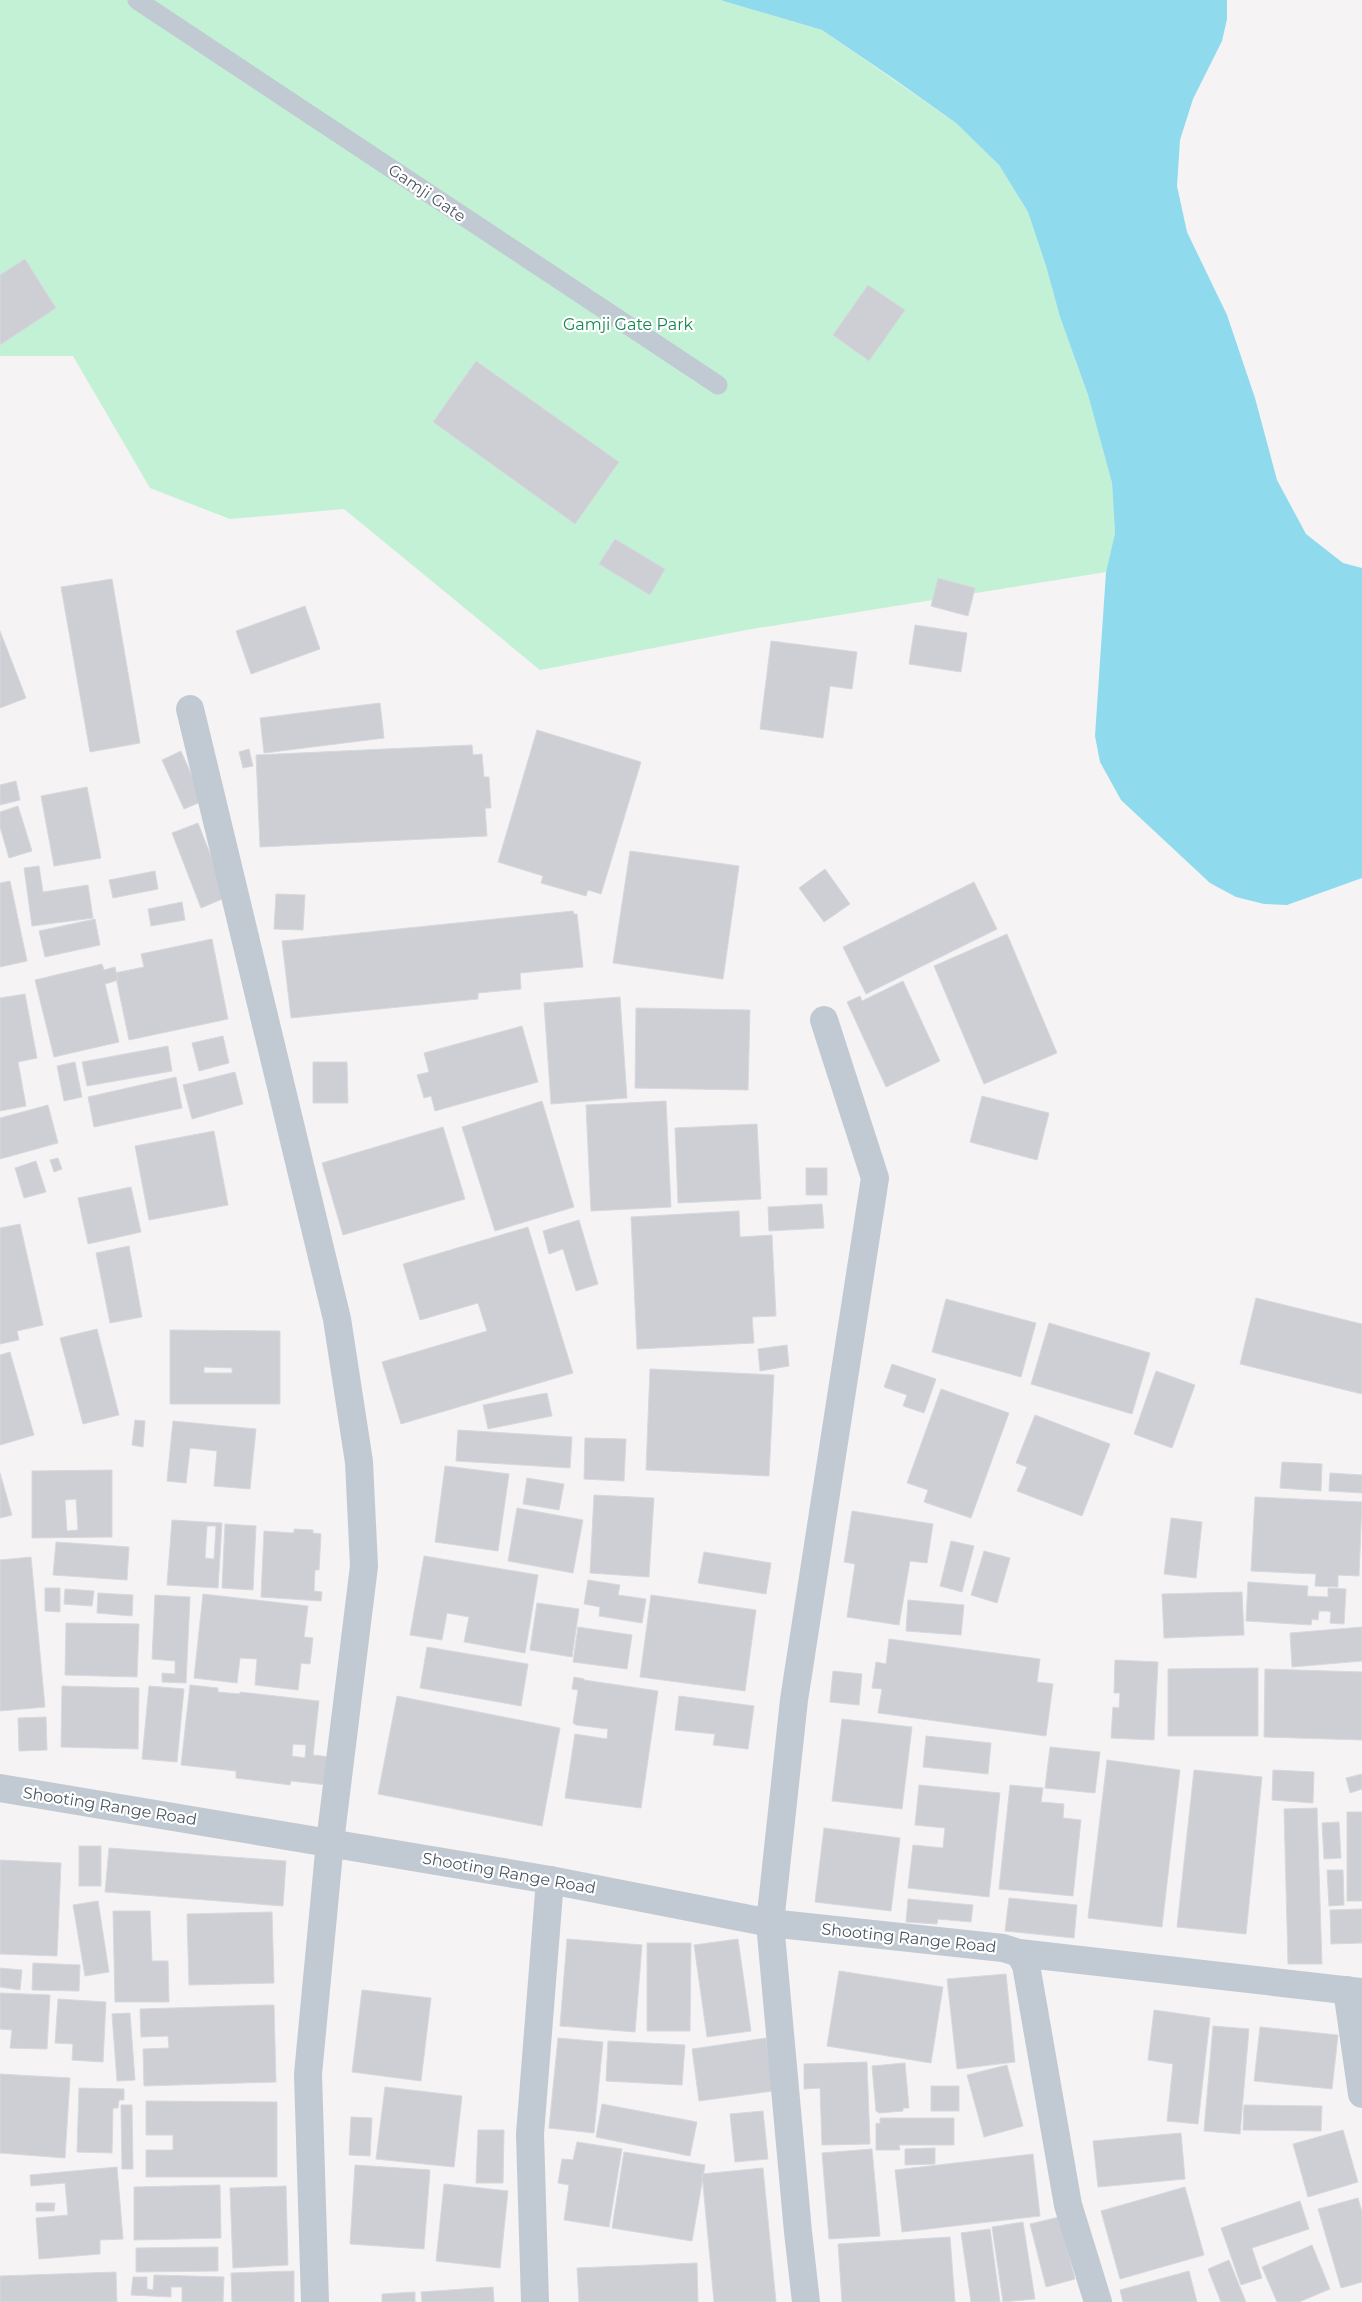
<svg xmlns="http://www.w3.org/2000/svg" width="1362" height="2302" viewBox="0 0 1362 2302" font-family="Montserrat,sans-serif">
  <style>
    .green { fill: #c3f1d5 }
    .water { fill: #90daee }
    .building { fill: #cdcfd5; stroke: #d7d9de; fill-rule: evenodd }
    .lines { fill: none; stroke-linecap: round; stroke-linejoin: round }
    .lane { stroke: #c1cad2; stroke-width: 19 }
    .street { stroke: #c1cad2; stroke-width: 28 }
    .labels { text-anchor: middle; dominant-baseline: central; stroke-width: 4.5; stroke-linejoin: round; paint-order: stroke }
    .street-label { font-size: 16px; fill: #4a5661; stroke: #fff }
    .park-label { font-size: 16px; fill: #17864f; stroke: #fff }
  </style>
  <rect width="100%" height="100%" fill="#f5f3f3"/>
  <path class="green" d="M0,0H720L822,30L956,123L999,165L1028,212L1046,266L1060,317L1088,395L1112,483L1115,533L1106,572L746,630L540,670L344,509L230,519L150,488L73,356H0Z"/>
  <path class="water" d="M720,0H1227V19L1222,41L1193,99L1180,140L1177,186L1187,232L1227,315L1255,398L1277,480L1306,534L1343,563L1362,568V878L1287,905L1264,904L1236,897L1210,883L1121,800L1100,762L1095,736L1106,572L1115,533L1112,483L1088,395L1060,317L1046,266L1028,212L999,165L956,123L894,79L822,30Z"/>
  <g class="building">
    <path d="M25,259L56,308L0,345V275Z"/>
    <path d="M868,285L905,310L869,361L833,335Z"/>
    <path d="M476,361L619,462L575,524L433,422Z"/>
    <path d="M615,539L665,569L650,595L599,564Z"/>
    <path d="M938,578L975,588L968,616L931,606Z"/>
    <path d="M112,579L140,743L90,752L61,587Z"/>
    <path d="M305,606L320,649L251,674L236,631Z"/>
    <path d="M915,625L967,633L961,672L909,664Z"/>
    <path d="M0,631L26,698L0,708Z"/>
    <path d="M771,641L857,652L852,689L830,686L823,738L760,729Z"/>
    <path d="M380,703L384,738L264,753L260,718Z"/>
    <path d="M537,730L641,762L601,894L588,890L586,896L541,883L543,876L498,862Z"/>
    <path d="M472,745L473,755L482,754L484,777H489L491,808H485L487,836L260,847L256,755Z"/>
    <path d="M249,749L253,766L243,768L239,752Z"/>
    <path d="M181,751L203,801L184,809L162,760Z"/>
    <path d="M16,781L20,800L0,805V785Z"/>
    <path d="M87,787L101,858L54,866L41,796Z"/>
    <path d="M18,806L32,851L9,858L0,827V812Z"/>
    <path d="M198,823L227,897L201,908L172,833Z"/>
    <path d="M630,851L739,866L723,979L613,963Z"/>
    <path d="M39,866L43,892L88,885L93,918L32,926L24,868Z"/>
    <path d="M825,869L850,904L824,922L799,888Z"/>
    <path d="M155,871L158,889L113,898L109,880Z"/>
    <path d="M10,881L27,961L0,967V883Z"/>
    <path d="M974,882L997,929L866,994L843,947Z"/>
    <path d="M276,894L305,895L303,930L274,929Z"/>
    <path d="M182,902L185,920L151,926L148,909Z"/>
    <path d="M573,911L574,914H577L583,967L520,973L521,989L478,993V999L291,1018L282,941Z"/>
    <path d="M95,919L100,945L45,957L39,931Z"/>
    <path d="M1007,934L1057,1053L984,1084L934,966Z"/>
    <path d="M212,939L228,1019L129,1040L115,973L144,967L141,954Z"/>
    <path d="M102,964L104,970L115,967L118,980L105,984L119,1042L54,1057L35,980Z"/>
    <path d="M903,981L940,1061L886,1087L847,1002L860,996L862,1001Z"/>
    <path d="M25,994L37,1058L18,1062L26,1106L0,1111V998Z"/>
    <path d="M620,997L627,1098L551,1104L544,1003Z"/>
    <path d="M636,1008L750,1010L748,1090L635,1088Z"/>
    <path d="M522,1026L538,1082L435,1111L431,1096L424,1098L417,1075L429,1072L424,1053Z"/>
    <path d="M223,1036L229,1063L199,1071L192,1043Z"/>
    <path d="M168,1046L172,1071L87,1086L82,1062Z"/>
    <path d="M75,1062L82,1097L64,1101L57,1066Z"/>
    <path d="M313,1062H347L348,1103H313Z"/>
    <path d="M235,1072L243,1104L192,1119L183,1085Z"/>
    <path d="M176,1077L182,1108L94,1127L88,1097Z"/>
    <path d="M982,1096L1049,1113L1037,1160L970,1142Z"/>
    <path d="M542,1101L574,1207L495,1231L462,1127Z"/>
    <path d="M666,1101L671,1207L591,1211L586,1105Z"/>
    <path d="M48,1105L58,1143L0,1159V1118Z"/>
    <path d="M757,1124L761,1199L678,1203L675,1128Z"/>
    <path d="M443,1127L465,1199L343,1235L322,1163Z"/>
    <path d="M214,1131L228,1205L149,1220L135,1146Z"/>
    <path d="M58,1158L62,1169L54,1172L50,1160Z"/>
    <path d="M36,1161L46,1192L24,1198L15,1168Z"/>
    <rect x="806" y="1168" width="21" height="27"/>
    <path d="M131,1187L141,1232L88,1244L78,1198Z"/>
    <path d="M822,1204L824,1228L769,1231L768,1207Z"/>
    <path d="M739,1211L740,1237L772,1235L776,1316L752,1317L754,1343L637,1349L631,1217Z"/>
    <path d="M579,1220L598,1284L576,1291L563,1249L549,1254L543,1231Z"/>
    <path d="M20,1224L43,1325L17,1331L19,1340L0,1344V1228Z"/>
    <path d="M528,1227L573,1373L401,1424L382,1362L487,1331L478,1303L420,1320L403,1264Z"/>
    <path d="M129,1246L142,1317L110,1323L96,1253Z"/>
    <path d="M1256,1298L1362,1324V1394L1240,1364Z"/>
    <path d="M946,1299L1036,1323L1021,1377L932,1352Z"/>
    <path d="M1049,1323L1150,1353L1132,1414L1031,1384Z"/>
    <path d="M97,1329L119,1415L83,1424L60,1338Z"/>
    <path d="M170,1330L280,1331V1404H170ZM204,1367L232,1368V1373H204Z"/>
    <path d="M787,1345L789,1366L760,1371L758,1349Z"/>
    <path d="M10,1352L34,1435L0,1445V1355Z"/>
    <path d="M892,1364L936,1379L924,1413L903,1406L907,1395L884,1387Z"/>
    <path d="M650,1369L774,1375L769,1476L646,1470Z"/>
    <path d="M1156,1371L1195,1385L1172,1448L1134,1434Z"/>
    <path d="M941,1389L1009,1413L971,1518L924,1502L928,1490L907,1483Z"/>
    <path d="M547,1393L552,1416L488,1429L483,1405Z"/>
    <path d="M1035,1415L1110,1444L1082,1516L1017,1491L1027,1467L1016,1463Z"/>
    <path d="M135,1420L145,1421L143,1447L132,1445Z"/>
    <path d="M173,1421L256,1429L250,1489L214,1486L217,1451L190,1448L186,1483L167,1481Z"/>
    <path d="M458,1430L572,1437L570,1468L456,1461Z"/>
    <path d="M585,1438L626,1439L624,1481L584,1479Z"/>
    <path d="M1282,1462L1322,1464L1321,1491L1280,1488Z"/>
    <path d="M445,1466L509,1474L498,1551L435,1542Z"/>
    <path d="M112,1470V1537L32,1538V1471ZM76,1499L78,1530L67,1531L65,1500Z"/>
    <path d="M0,1473L12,1515L0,1518Z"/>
    <path d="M1330,1473L1362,1475V1493L1329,1491Z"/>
    <path d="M527,1478L564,1484L559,1510L523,1504Z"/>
    <path d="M594,1495L654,1498L649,1577L590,1573Z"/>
    <path d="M1255,1497L1362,1502L1359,1576L1338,1575V1587L1315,1586L1316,1574L1251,1571Z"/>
    <path d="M517,1508L583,1520L573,1573L508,1561Z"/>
    <path d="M852,1511L933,1524L927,1563L910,1561L899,1625L847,1617L855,1564L844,1562Z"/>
    <path d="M1171,1518L1202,1522L1196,1578L1164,1574Z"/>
    <path d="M172,1520L222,1523L218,1588L167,1585ZM207,1526H216L214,1559L205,1558Z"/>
    <path d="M225,1524L256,1526L253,1590L222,1588Z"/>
    <path d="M294,1529L313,1530V1533L321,1534L319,1570H315L314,1591L322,1592L321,1601L261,1597L264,1531L294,1533Z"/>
    <path d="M951,1541L974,1546L962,1592L940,1586Z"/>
    <path d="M56,1542L129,1547L127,1580L53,1575Z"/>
    <path d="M984,1551L1010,1558L997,1603L971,1595Z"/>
    <path d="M704,1552L771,1563L766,1594L698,1583Z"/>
    <path d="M424,1556L538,1575L525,1653L464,1642L469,1617L447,1613L442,1640L410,1635Z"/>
    <path d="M31,1557L45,1707L0,1711V1560Z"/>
    <path d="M588,1580L620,1585L618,1595L646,1599L642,1623L599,1616L600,1607L584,1604Z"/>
    <path d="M1248,1582L1308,1586L1307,1596L1328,1597V1588L1346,1589L1344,1624L1330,1623L1331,1612L1327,1611H1319L1318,1620L1312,1619L1311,1625L1246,1621Z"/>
    <path d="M45,1588H60V1612L45,1611Z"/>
    <path d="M65,1589L94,1591L92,1606L64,1604Z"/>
    <path d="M1242,1592L1244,1635L1164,1638L1162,1594Z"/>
    <path d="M98,1593L133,1595L132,1616L97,1613Z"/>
    <path d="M203,1594L308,1606L304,1637L313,1638L310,1664L301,1663L298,1690L255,1685L257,1659L240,1658L237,1683L194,1678Z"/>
    <path d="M155,1595L190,1597L186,1683L162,1682V1673L175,1674V1661L152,1659Z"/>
    <path d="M651,1595L756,1610L745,1691L640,1677Z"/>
    <path d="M908,1600L964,1605L961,1635L906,1631Z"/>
    <path d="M537,1603L579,1609L572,1657L530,1650Z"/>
    <path d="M66,1623L139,1624L137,1677L65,1675Z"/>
    <path d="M578,1627L632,1635L627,1669L573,1662Z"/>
    <path d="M1362,1627V1661L1292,1667L1290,1633Z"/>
    <path d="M889,1639L1040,1659L1037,1682L1053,1684L1046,1736L878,1713L882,1689L872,1688L876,1662L886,1664Z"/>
    <path d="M427,1647L528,1664L521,1706L420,1688Z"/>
    <path d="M1115,1660L1158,1662L1154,1740L1111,1738L1113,1707L1119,1708L1120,1693H1114Z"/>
    <path d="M1258,1668V1736H1168V1669Z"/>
    <path d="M1265,1669L1362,1672V1740L1264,1737Z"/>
    <path d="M833,1671L862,1674L859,1705L830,1702Z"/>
    <path d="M574,1677L584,1679V1680L658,1691L641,1808L565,1798L575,1734L607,1739L608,1729L576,1725L573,1723L578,1690L572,1689Z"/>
    <path d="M190,1685L218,1688V1692L240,1694V1692L319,1701L313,1755L330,1757L327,1785L291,1781L290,1785L236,1778V1771L181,1765ZM293,1744L306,1745L305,1758L292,1756Z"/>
    <path d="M62,1686L139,1688L138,1749L61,1747Z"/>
    <path d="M149,1686L184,1689L177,1762L142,1759Z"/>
    <path d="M397,1696L560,1728L542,1826L378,1794Z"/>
    <path d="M679,1696L754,1706L748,1749L713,1745L715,1734L675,1730Z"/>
    <path d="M46,1717L47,1750L19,1751L18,1718Z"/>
    <path d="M842,1719L912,1727L902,1809L832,1801Z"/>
    <path d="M926,1736L991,1743L988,1774L923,1767Z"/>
    <path d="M1050,1747L1100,1752L1095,1793L1045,1788Z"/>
    <path d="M1107,1760L1180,1770L1162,1927L1088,1918Z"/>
    <path d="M1194,1770L1262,1777L1246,1934L1177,1927Z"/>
    <path d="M1273,1770L1314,1772L1313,1803L1272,1800Z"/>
    <path d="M1362,1774V1789L1350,1793L1346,1778Z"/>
    <path d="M919,1785L1000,1793L989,1897L908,1888L913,1845L943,1848L945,1828L915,1825Z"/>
    <path d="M1010,1785L1043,1788L1041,1802L1064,1804L1063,1818L1081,1820L1073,1896L999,1889Z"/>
    <path d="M1317,1808L1322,1964H1288L1284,1809Z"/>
    <rect x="1347" y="1812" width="15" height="89"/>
    <path d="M1339,1822L1341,1858L1324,1859L1322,1823Z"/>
    <path d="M824,1828L900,1838L891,1911L815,1902Z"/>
    <rect x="79" y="1846" width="22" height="40"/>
    <path d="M109,1848L286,1861L283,1906L105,1892Z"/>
    <path d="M0,1860L61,1863L57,1956L0,1954Z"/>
    <path d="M1327,1870H1343L1344,1905L1329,1906Z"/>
    <path d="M1009,1898L1077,1905L1074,1938L1005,1931Z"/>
    <path d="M908,1899L973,1905L971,1922L938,1919L937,1924L906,1922Z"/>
    <path d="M98,1901L109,1972L85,1976L73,1905Z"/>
    <path d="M1362,1909V1943L1331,1944L1330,1910Z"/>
    <path d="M113,1911H150L152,1961H168L169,2002H115Z"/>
    <path d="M272,1912L274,1983L189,1985L187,1914Z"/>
    <path d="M567,1939L642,1945L635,2032L560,2026Z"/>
    <path d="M738,1939L751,2031L707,2037L694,1945Z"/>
    <path d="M647,1943H691L690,2031H647Z"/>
    <path d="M33,1963L80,1965L79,1991L32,1990Z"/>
    <path d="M0,1968L22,1970L20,1990L0,1987Z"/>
    <path d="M839,1971L943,1987L931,2063L827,2046Z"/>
    <path d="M1006,1974L1015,2062L957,2069L947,1979Z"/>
    <path d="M362,1990L431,1998L421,2081L352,2072Z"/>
    <path d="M0,1993L50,1995L47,2049L10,2048L12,2030L0,2029Z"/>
    <path d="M58,1999L106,2002L103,2062L72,2060L73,2044L55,2043Z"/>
    <path d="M268,2005H274L276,2082L144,2086L143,2049L169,2048L168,2036L141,2037L140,2009Z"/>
    <path d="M1154,2010L1210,2018L1198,2124L1167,2121L1173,2064L1148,2060Z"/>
    <path d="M130,2013L135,2080L117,2081L112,2014Z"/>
    <path d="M1213,2026L1249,2029L1240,2134L1204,2131Z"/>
    <path d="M1260,2027L1338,2035L1332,2089L1254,2081Z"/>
    <path d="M558,2038L603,2042L594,2133L549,2128Z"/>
    <path d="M766,2038L773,2091L699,2101L692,2049Z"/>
    <path d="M608,2041L685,2045L682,2085L606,2081Z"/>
    <path d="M867,2062L870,2144L822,2145L820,2088L804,2089V2064Z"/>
    <path d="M905,2063L909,2108H903V2111L879,2113L876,2111L872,2066Z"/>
    <path d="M1007,2065L1023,2126L984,2137L967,2075Z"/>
    <path d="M0,2074L70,2078L65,2158L0,2153Z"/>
    <rect x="931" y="2086" width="28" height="25"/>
    <path d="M385,2087L462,2096L454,2167L376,2159Z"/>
    <path d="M79,2088L124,2089V2100H119L118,2108H113L112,2153L77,2152Z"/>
    <path d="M146,2101L277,2102V2177H146V2150H173V2135H146Z"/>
    <path d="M602,2104L697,2122L690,2156L596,2137Z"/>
    <path d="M121,2105H132L133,2169H122Z"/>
    <path d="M1244,2105L1322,2106L1321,2131L1243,2130Z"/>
    <path d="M763,2111L768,2159L735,2162L730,2114Z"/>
    <path d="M351,2117L372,2118L370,2156L349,2155Z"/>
    <path d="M880,2118H954V2145H899L900,2150H876V2123L880,2124Z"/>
    <path d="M478,2130H504L503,2183H476Z"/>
    <path d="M1343,2130L1358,2182L1308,2197L1293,2144Z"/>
    <path d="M1181,2133L1185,2179L1098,2187L1093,2141Z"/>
    <path d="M577,2142L622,2149L609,2227L564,2220L569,2185L558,2183L562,2159L573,2160Z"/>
    <path d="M935,2148V2164L905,2165V2149Z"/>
    <path d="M872,2149L880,2236L829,2239L822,2153Z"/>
    <path d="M624,2152L705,2165L692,2241L612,2228Z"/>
    <path d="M1033,2154L1040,2216L902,2232L895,2170Z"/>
    <path d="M355,2165L430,2170L424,2249L350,2244Z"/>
    <path d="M117,2167L123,2239L100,2240V2254L39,2259L36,2218L68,2215L65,2183L31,2186L30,2175Z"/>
    <path d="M763,2168L776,2302H714L702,2174Z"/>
    <path d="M444,2184L508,2191L500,2268L436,2261Z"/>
    <path d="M220,2185L221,2238L134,2240V2187Z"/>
    <path d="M286,2186L288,2265L233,2268L230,2188Z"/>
    <path d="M1185,2187L1204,2255L1120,2279L1101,2211Z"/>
    <path d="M1358,2198L1362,2212V2282L1341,2288L1318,2209Z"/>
    <path d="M1300,2201L1309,2229L1252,2248L1262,2278L1241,2285L1221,2228Z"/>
    <path d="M36,2203H55L54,2211H36Z"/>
    <path d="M1059,2217L1075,2279L1046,2287L1030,2224Z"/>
    <path d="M1023,2222L1035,2299L1003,2302L992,2227Z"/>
    <path d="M990,2229L1000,2302H971L961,2233Z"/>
    <path d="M950,2237L955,2302H842L838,2244Z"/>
    <path d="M1312,2245L1330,2289L1299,2302H1277L1262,2267Z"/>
    <path d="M218,2247V2271L136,2272V2248Z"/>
    <path d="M1229,2260L1246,2302H1221L1208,2269Z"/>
    <path d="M697,2263L698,2302H579L577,2268Z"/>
    <path d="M294,2271V2302H232L231,2273Z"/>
    <path d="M1189,2271L1197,2302H1123L1120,2290Z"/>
    <path d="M116,2272L117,2302H0V2276Z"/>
    <path d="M154,2275L224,2277L223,2302H182V2287H171V2297L131,2295L133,2277H147V2289L153,2290Z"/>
    <path d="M493,2287L494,2302H422L421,2292Z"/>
    <path d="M415,2292V2302H382V2294Z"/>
  </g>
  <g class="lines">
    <path class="lane" d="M137,0L718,385"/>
    <g class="street">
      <path d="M190,709L337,1319L359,1462L364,1566L330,1842L308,2074L315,2302"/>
      <path d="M0,1788L550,1880L770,1923L1003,1948L1019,1953L1026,1965L1068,2205L1098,2302"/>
      <path d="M1019,1953L1362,1992"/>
      <path d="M1347,1990L1362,2094"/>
      <path d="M535,2302L530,2134L550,1880"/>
      <path d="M806,2302L798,2232L770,1923L794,1700L875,1178L824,1020"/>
    </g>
  </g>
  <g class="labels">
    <g class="street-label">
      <text transform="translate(427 193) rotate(34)">Gamji Gate</text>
      <text transform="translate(110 1806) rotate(9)">Shooting Range Road</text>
      <text transform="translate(509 1873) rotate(10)">Shooting Range Road</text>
      <text transform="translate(909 1938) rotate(6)">Shooting Range Road</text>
    </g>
    <g class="park-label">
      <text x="628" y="324">Gamji Gate Park</text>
    </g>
  </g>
</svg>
